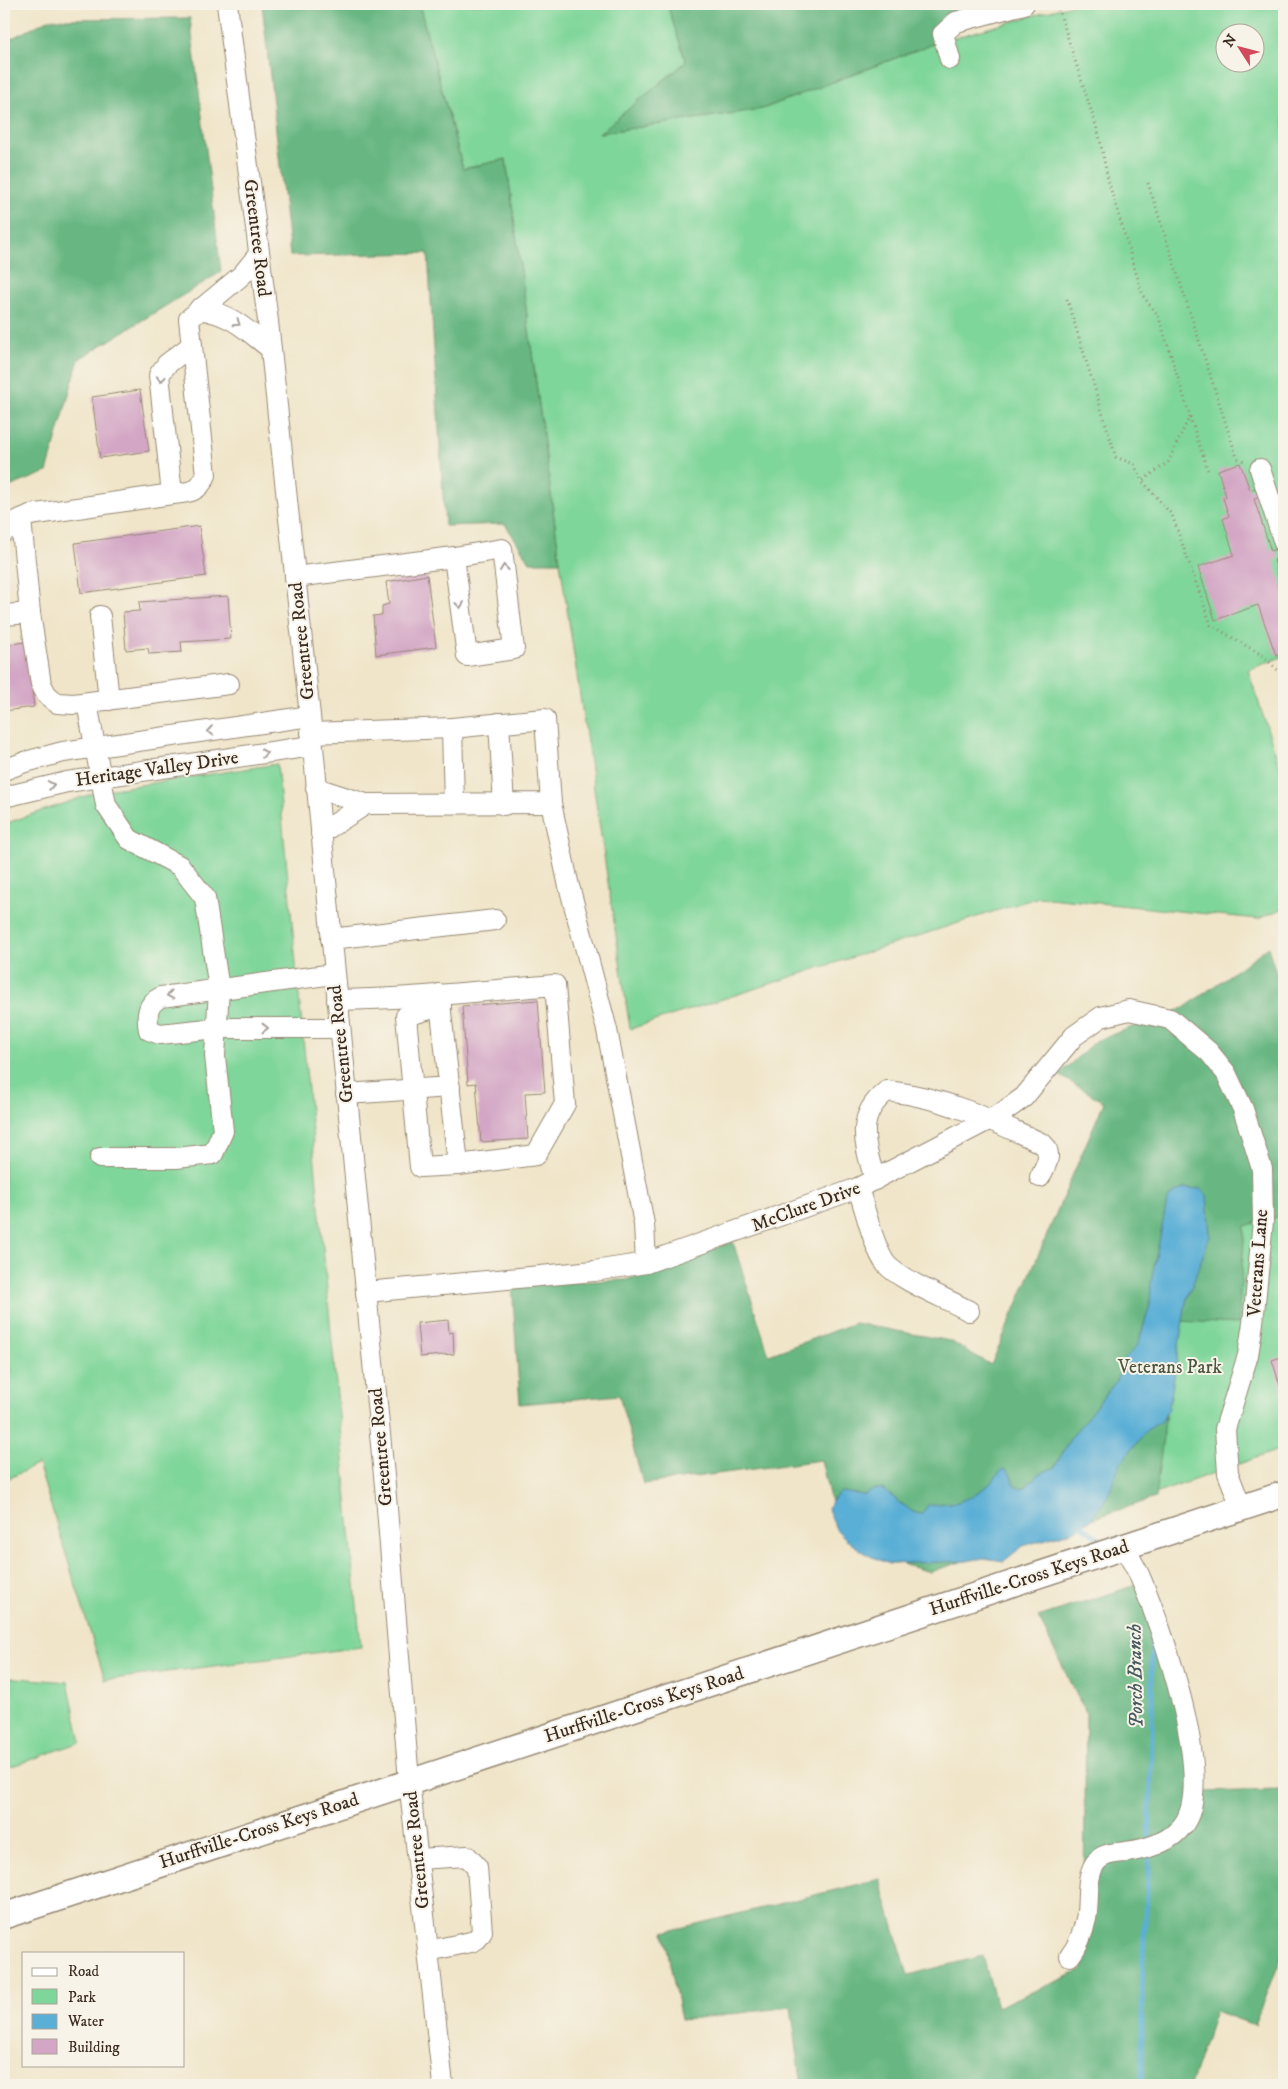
<svg xmlns="http://www.w3.org/2000/svg" width="1288" height="2089" viewBox="0 0 1288 2089" font-family="'IM FELL DW Pica',serif">
  <style>
    .built { fill: #f7cfd2 }
    .green { fill: #7fd69a; stroke: #5d805c; fill-rule: evenodd }
    .forest { fill: #67b782; stroke: #517050 }
    .water { fill: #5aafd6; stroke: #4a6c7a }
    .lines { fill: none; stroke-linecap: round; stroke-linejoin: round }
    .stream { stroke: #5aafd6; stroke-width: 5 }
    .building { fill: #d3a6c5 }
    .minor-casing { stroke: #968874; stroke-width: 22 }
    .major-casing { stroke: #968874; stroke-width: 28 }
    .path { stroke: #968874; stroke-width: 3; stroke-dasharray: 1 4; stroke-linecap: butt }
    .minor { stroke: #fff; stroke-width: 20 }
    .major { stroke: #fff; stroke-width: 25 }
    .oneway { stroke: #a79f9a }
    .labels { text-anchor: middle; dominant-baseline: central; stroke-width: 4; stroke-linejoin: round; paint-order: stroke }
    .street-label { font-size: 19px; fill: #3b2a1e; stroke: #f7f3e8 }
    .park-label { font-size: 19px; fill: #4c553d; stroke: #f7f3e8 }
    .water-label { font-size: 20px; font-style: italic; fill: #46595e; stroke: #f7f3e8 }
  </style>
  <rect width="100%" height="100%" fill="#f7f3e8"/>
  <filter id="ink" filterUnits="userSpaceOnUse"><feTurbulence type="fractalNoise" baseFrequency=".02" numOctaves="2"/><feDisplacementMap in="SourceGraphic" scale="10" xChannelSelector="R" yChannelSelector="G"/><feConvolveMatrix kernelMatrix="1 2 1 2 8 2 1 2 1" color-interpolation-filters="sRGB"/></filter>
  <filter id="wash" filterUnits="userSpaceOnUse"><feTurbulence type="fractalNoise" baseFrequency=".0096" numOctaves="4" result="noise"/><feDisplacementMap in="SourceGraphic" scale="20" xChannelSelector="R" yChannelSelector="G"/><feGaussianBlur stdDeviation="1.12" result="paint"/><feColorMatrix in="noise" values="0 0 0 0 0 0 0 0 0 0 0 0 0 0 0 0 0 1.4 0 .05"/><feComposite in="paint" operator="in"/></filter>
  <g filter="url(#wash)">
    <rect width="100%" height="100%" fill="#f0e5c9"/>
    <path class="built" d="M262,4H386L351,12Z"/>
    <g class="green">
      <path d="M419,4H667L686,62L600,133L762,109L935,43L1075,4H1284V656L1248,670L1284,779V908L1258,919L1039,897L630,1029L560,562L506,159L463,169ZM1226,32H1256V62H1226Z"/>
      <path d="M277,764L361,1647L105,1680L38,1464L4,1481V1379L11,1377L4,1327V824L100,791Z"/>
      <path d="M1284,1145V1448L966,1561L889,1564L828,1509Z"/>
      <path d="M4,1677L68,1682L81,1742L4,1769Z"/>
    </g>
    <g class="forest">
      <path d="M262,4L351,12L386,4H419L463,169L506,159L560,562H530L505,524L445,526L428,253L290,256Z"/>
      <path d="M667,4H970L935,43L762,109L599,133L686,62Z"/>
      <path d="M190,18L221,272L79,359L47,472L4,489V42L50,19Z"/>
      <path d="M1268,947L1284,998V1215L1245,1226L1238,1324L1178,1321L1155,1498L930,1572L905,1565L836,1524L821,1460L643,1484L619,1395L520,1404L512,1284L626,1280L733,1242L769,1355L855,1323L950,1341L991,1365L1104,1102L1059,1075L1095,1041L1184,1008Z"/>
      <path d="M1151,1580L1200,1792L1284,1790V1948L1254,2025L1215,2011L1190,2085H802L791,2007L681,2020L664,1932L880,1879L908,1975L983,1956L997,2007L1083,1970L1086,1714L1038,1617Z"/>
    </g>
    <path class="water" d="M1185,1188L1201,1189L1207,1195L1210,1236L1186,1302L1169,1408L1162,1421L1147,1430L1120,1464L1108,1496L1090,1520L1073,1531L1023,1546L1004,1561L984,1558L966,1561L889,1564L870,1556L849,1542L836,1529L828,1509L831,1501L841,1492L864,1495L875,1489H882L913,1512L921,1514L928,1505L958,1502L970,1497L990,1484L1001,1470L1006,1469L1010,1473L1014,1485L1022,1488L1027,1486L1037,1475L1055,1467L1070,1439L1116,1381L1125,1359L1138,1344L1150,1305L1151,1282L1167,1201L1172,1194Z"/>
    <g class="lines">
      <g class="stream">
        <path d="M1079,1523L1105,1544"/>
        <path d="M1149,1843L1152,1728V1631"/>
        <path d="M1142,2085C1142,2035 1141,1985 1144,1935C1146,1906 1149,1881 1149,1851"/>
      </g>
    </g>
    <g id="blocks">
      <g class="building">
        <path d="M140,390L149,451L100,458L92,397Z"/>
        <path d="M1240,463L1250,490L1255,488L1259,496L1254,499L1271,551L1276,549L1279,558L1274,560L1284,592V652L1276,655L1258,605L1215,620L1198,567L1234,555L1223,519L1229,516L1223,498L1226,497L1218,470Z"/>
        <path d="M199,526L206,576L81,593L75,543Z"/>
        <path d="M427,575L436,647L376,655L373,616L382,615V606L389,604L386,582Z"/>
        <path d="M228,596L231,639L181,642L182,652L149,654L148,648L126,650L123,612L140,611L139,602Z"/>
        <path d="M26,642L34,707L4,711V645Z"/>
        <path d="M538,1000L545,1092L525,1093L528,1139L481,1142L476,1083L468,1084L462,1006Z"/>
        <path d="M448,1320L449,1333L453,1332L454,1354L420,1357L417,1323Z"/>
        <path d="M1284,1356V1398L1272,1360Z"/>
      </g>
    </g>
  </g>
  <g filter="url(#ink)">
    <use href="#blocks" fill-opacity="0" stroke="#968874" stroke-width="1"/>
    <g class="lines">
      <g class="minor-casing">
        <g id="minor">
          <path d="M227,4L268,321L310,716L386,1496L409,1781L443,2085"/>
          <path d="M950,59L943,34L956,22L1024,4"/>
          <path d="M199,309C232,314 245,329 271,349"/>
          <path d="M1260,469L1284,543"/>
          <path d="M172,494L159,375L167,364L192,345"/>
          <path d="M21,519L30,613L41,684L47,695L57,703L74,704L229,684"/>
          <path d="M4,532L17,521L30,515L172,494C189,493 199,492 206,475L189,319L242,275L259,254"/>
          <path d="M295,577L454,557L502,549L514,649L467,656L454,557"/>
          <path d="M4,615L30,613"/>
          <path d="M100,616L109,700"/>
          <path d="M87,703L106,805L129,839L180,866L205,898L219,989L215,1056L223,1131L213,1154L176,1158H100"/>
          <path d="M499,723L504,805"/>
          <path d="M452,728L454,803"/>
          <path d="M311,733L452,728L545,719L551,803L366,804"/>
          <path d="M4,770L25,762L63,752L310,716"/>
          <path d="M316,788L366,804L321,833"/>
          <path d="M4,797L67,782L312,746"/>
          <path d="M551,803L568,882L607,1030L644,1224L646,1263"/>
          <path d="M331,939L495,920"/>
          <path d="M334,974L161,997C147,1004 146,1015 149,1030L160,1034L217,1028H340"/>
          <path d="M337,1000C410,999 482,991 555,985L565,1104L536,1155L458,1165L439,994"/>
          <path d="M441,1006L406,1016L420,1167L458,1165"/>
          <path d="M346,1094L450,1087"/>
          <path d="M875,1180C865,1145 854,1116 887,1091C943,1097 993,1120 1043,1144C1053,1154 1046,1165 1040,1177"/>
          <path d="M858,1188C865,1208 874,1249 886,1264C899,1280 950,1300 969,1311"/>
          <path d="M366,1292L594,1271L646,1263L858,1188L1002,1113L1024,1097L1074,1036L1101,1017L1129,1010L1170,1019L1209,1052L1226,1073L1243,1109L1262,1169L1263,1221L1253,1323L1248,1355L1225,1429L1228,1473L1241,1507"/>
          <path d="M418,1859L467,1856L477,1867L482,1932L477,1939L471,1942L428,1951"/>
          <path d="M1070,1956C1079,1945 1083,1933 1086,1919C1090,1901 1084,1874 1098,1860C1105,1853 1117,1853 1126,1852C1147,1849 1170,1843 1183,1825C1217,1782 1161,1625 1140,1577C1136,1567 1129,1558 1125,1547"/>
        </g>
      </g>
      <g class="major-casing">
        <path id="major" d="M4,1916L1284,1494"/>
      </g>
      <g class="path">
        <path d="M1057,4L1099,135L1108,180L1143,296L1158,315L1190,416L1168,462L1142,481"/>
        <path d="M1148,183L1237,458L1246,462"/>
        <path d="M1067,299L1116,457L1134,464L1142,481L1172,515L1211,625L1262,655L1283,675"/>
        <path d="M1190,417L1209,474"/>
      </g>
      <use href="#minor" class="minor"/>
      <use href="#major" class="major"/>
    </g>
    <defs><path id="oneway-chevron" d="M-2-3.5L2.5 0L-2 3.5" fill="none" stroke-width="1.6" stroke-linecap="round" stroke-linejoin="round" transform="scale(1.25)"/></defs>
    <g class="oneway">
      <use href="#oneway-chevron" transform="translate(237 323) rotate(35)"/>
      <use href="#oneway-chevron" transform="translate(161 379) rotate(94)"/>
      <use href="#oneway-chevron" transform="translate(504 568) rotate(-97)"/>
      <use href="#oneway-chevron" transform="translate(460 605) rotate(83)"/>
      <use href="#oneway-chevron" transform="translate(210 731) rotate(172)"/>
      <use href="#oneway-chevron" transform="translate(264 753) rotate(-8)"/>
      <use href="#oneway-chevron" transform="translate(51 785) rotate(-10)"/>
      <use href="#oneway-chevron" transform="translate(170 995) rotate(169)"/>
      <use href="#oneway-chevron" transform="translate(265 1028)"/>
    </g>
  </g>
  <g class="labels">
    <g class="street-label">
      <text transform="translate(257 238) rotate(83)">Greentree Road</text>
      <text transform="translate(302 641) rotate(-96)">Greentree Road</text>
      <text transform="translate(157 769) rotate(-8)">Heritage Valley Drive</text>
      <text transform="translate(341 1044) rotate(-96)">Greentree Road</text>
      <text transform="translate(806 1207) rotate(-20)">McClure Drive</text>
      <text transform="translate(1258 1263) rotate(-86)">Veterans Lane</text>
      <text transform="translate(381 1447) rotate(-95)">Greentree Road</text>
      <text transform="translate(1029 1578) rotate(-18)">Hurffville-Cross Keys Road</text>
      <text transform="translate(644 1705) rotate(-18)">Hurffville-Cross Keys Road</text>
      <text transform="translate(259 1831) rotate(-18)">Hurffville-Cross Keys Road</text>
      <text transform="translate(417 1850) rotate(-96)">Greentree Road</text>
    </g>
    <g class="park-label">
      <text x="1170" y="1367">Veterans Park</text>
    </g>
    <g class="water-label">
      <text transform="translate(1136 1676) rotate(-91)">Porch Branch</text>
    </g>
  </g>
  <rect width="1288" height="2089" fill="none" stroke="#f7f3e8" stroke-width="20"/>
  <rect x="22" y="1952" width="162" height="115" fill="#f7f3e8" stroke="#aca397"/>
  <rect x="32" y="1968" width="25" height="8" fill="#ffffff" stroke="#aca397"/>
  <text x="68" y="1976" font-size="15" fill="#3b2a1e">Road</text>
  <rect x="32" y="1989" width="25" height="15" fill="#7fd69a" stroke="#aca397"/>
  <text x="68" y="2002" font-size="15" fill="#3b2a1e">Park</text>
  <rect x="32" y="2014" width="25" height="15" fill="#5aafd6" stroke="#aca397"/>
  <text x="68" y="2026" font-size="15" fill="#3b2a1e">Water</text>
  <rect x="32" y="2039" width="25" height="15" fill="#d3a6c5" stroke="#aca397"/>
  <text x="68" y="2052" font-size="15" fill="#3b2a1e">Building</text>
  <g transform="translate(1240 48) rotate(306)"><circle r="24" fill="#f7f3e8" stroke="#aca397"/>
  <path d="M0-4L9 19L0 12L-9 19Z" fill="#d1495b"/>
  <text y="-8" font-size="14" font-weight="bold" text-anchor="middle" fill="#3b2a1e">N</text>
  </g>
</svg>
